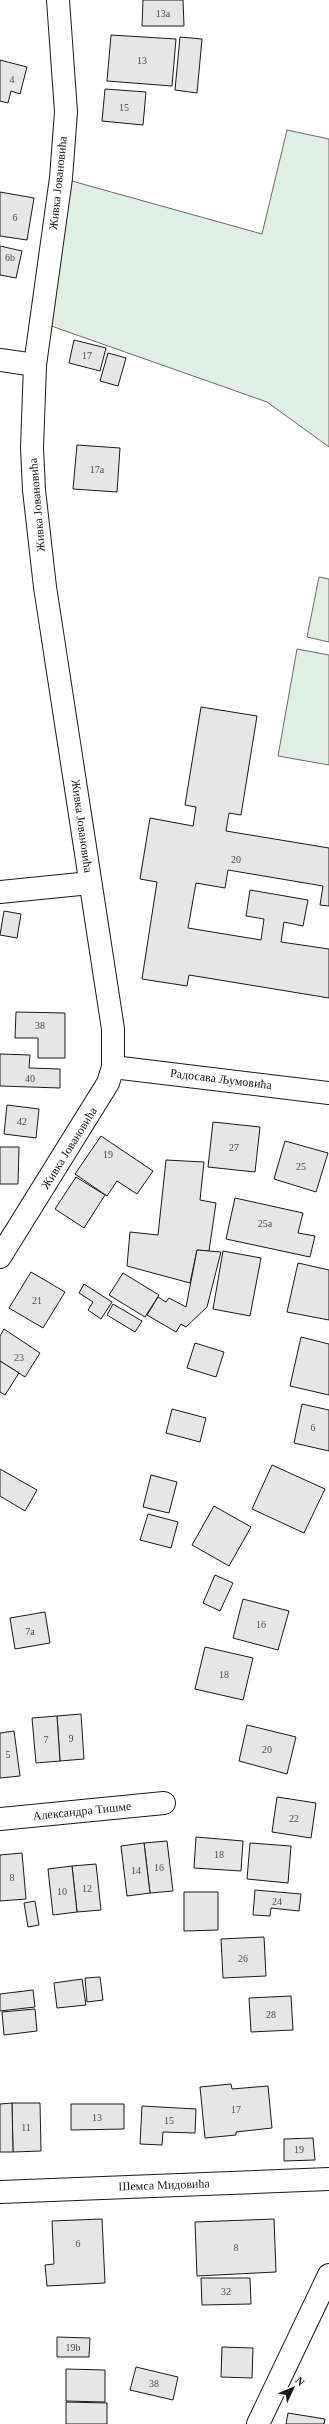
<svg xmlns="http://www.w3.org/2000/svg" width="329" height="2424" viewBox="0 0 329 2424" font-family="'Times New Roman',serif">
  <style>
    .green { fill: #e0efe3; stroke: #6a6a6a }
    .building { fill: #e6e6e6; stroke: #1a1a1a }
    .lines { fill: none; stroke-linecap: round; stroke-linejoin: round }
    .street-casing { stroke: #1a1a1a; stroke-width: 24 }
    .street { stroke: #fff; stroke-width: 22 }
    .labels { text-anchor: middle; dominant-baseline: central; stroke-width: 3; stroke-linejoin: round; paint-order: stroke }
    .number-label { font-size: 10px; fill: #4d4d4d }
    .street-label { font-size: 12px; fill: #1a1a1a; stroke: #fff }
  </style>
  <rect width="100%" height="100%" fill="#fff"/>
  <g class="green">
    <path d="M287,130L329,139V447L267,402L40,322L61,178L262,234Z"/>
    <path d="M319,577L329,579V642L307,637Z"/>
    <path d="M297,649L329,655V765L278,756Z"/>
  </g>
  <g class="building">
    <path d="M143,0H183L184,26H142Z"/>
    <path d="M111,35L176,39L172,86L107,81Z"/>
    <path d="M180,37L202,39L197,93L175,90Z"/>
    <path d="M0,60L27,67L20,94L11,91L8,103L0,101Z"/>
    <path d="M105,89L146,92L143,125L102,121Z"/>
    <path d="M0,192L34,198L27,240L0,236Z"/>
    <path d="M0,246L22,251L16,278L0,275Z"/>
    <path d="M74,340L106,348L100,371L69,363Z"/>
    <path d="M108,353L126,358L118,386L100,381Z"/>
    <path d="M77,445L120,448L117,492L73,489Z"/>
    <path d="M201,707L257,716L241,815L229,813L226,831L329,848V906L320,905L323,886L228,870L225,888L196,883L188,928L261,940L264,919L246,916L250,890L308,900L303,926L284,922L281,942L329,949V998L189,975L187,986L142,979L157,882L140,879L150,818L193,826L196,807L185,805Z"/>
    <path d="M4,911L21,914L17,938L0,935Z"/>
    <path d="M16,1012L65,1013V1058H38V1038H15Z"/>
    <path d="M0,1054L30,1055L29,1068L60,1069V1088L0,1086Z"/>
    <path d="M7,1105L39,1109L36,1138L4,1134Z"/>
    <path d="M213,1122L260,1127L255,1172L208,1167Z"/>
    <path d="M101,1136L153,1171L137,1194L117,1181L107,1196L75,1174Z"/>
    <path d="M285,1141L328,1153L316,1192L274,1179Z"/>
    <path d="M0,1147H19L18,1184H0Z"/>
    <path d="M166,1160L204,1162L200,1200L216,1203L209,1251L197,1250L190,1283L127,1266L130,1232L158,1235Z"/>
    <path d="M76,1177L105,1195L84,1228L55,1209Z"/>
    <path d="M235,1198L303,1213L298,1233L315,1236L310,1257L226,1239Z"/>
    <path d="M197,1250L221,1252L207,1307L186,1327L181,1324L176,1332L147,1315L158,1297L166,1302L169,1298L186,1307Z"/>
    <path d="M223,1251L261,1258L250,1316L213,1309Z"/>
    <path d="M298,1263L329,1270V1320L287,1312Z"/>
    <path d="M31,1272L65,1292L43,1328L9,1308Z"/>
    <path d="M123,1273L159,1295L145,1317L109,1295Z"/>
    <path d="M84,1284L112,1302L101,1319L88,1310L93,1302L79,1293Z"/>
    <path d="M113,1304L142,1321L135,1332L107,1315Z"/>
    <path d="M4,1329L40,1353L25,1377L0,1361V1336Z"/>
    <path d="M301,1337L329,1344V1395L290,1386Z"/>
    <path d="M195,1343L224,1352L216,1377L187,1368Z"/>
    <path d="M0,1361L19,1373L5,1395L0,1392Z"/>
    <path d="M302,1404L329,1410V1451L294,1443Z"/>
    <path d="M172,1409L206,1418L200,1442L166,1433Z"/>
    <path d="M272,1465L325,1489L304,1533L252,1509Z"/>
    <path d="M0,1469L37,1490L25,1511L0,1496Z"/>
    <path d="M151,1475L177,1482L169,1513L143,1507Z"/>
    <path d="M214,1506L251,1527L229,1566L192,1545Z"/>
    <path d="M148,1514L178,1522L171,1548L140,1540Z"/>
    <path d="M215,1575L233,1583L220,1611L203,1603Z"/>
    <path d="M243,1599L289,1611L278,1650L233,1638Z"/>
    <path d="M45,1612L50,1643L15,1649L10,1618Z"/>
    <path d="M205,1647L253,1658L243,1700L195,1689Z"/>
    <path d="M81,1714L84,1759L60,1761L57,1716Z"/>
    <path d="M57,1716L60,1761L36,1763L32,1718Z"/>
    <path d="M247,1725L296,1737L287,1774L239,1761Z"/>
    <path d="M14,1731L20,1776L0,1778V1733Z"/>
    <path d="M277,1797L316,1803L311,1838L272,1832Z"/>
    <path d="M196,1837L243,1841L241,1871L194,1868Z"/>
    <path d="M167,1841L173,1891L150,1893L144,1843Z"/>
    <path d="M144,1843L150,1893L127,1896L121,1846Z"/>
    <path d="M250,1843L291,1846L288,1883L247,1879Z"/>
    <path d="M22,1853L26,1899L0,1901V1855Z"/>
    <path d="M96,1864L101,1910L77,1912L72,1866Z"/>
    <path d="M72,1866L77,1912L53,1915L48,1869Z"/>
    <path d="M255,1890L301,1894L299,1911L271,1908L270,1916L253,1915Z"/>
    <path d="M184,1892H218V1930L184,1931Z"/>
    <path d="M35,1901L39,1925L28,1927L24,1903Z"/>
    <path d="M264,1937L266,1976L223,1978L221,1939Z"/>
    <path d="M100,1977L103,2000L87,2002L85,1978Z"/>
    <path d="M82,1979L86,2005L57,2008L54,1983Z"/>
    <path d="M33,1990L35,2007L0,2011V1994Z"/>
    <path d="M291,1996L293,2030L251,2032L249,1998Z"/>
    <path d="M35,2009L37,2031L4,2035L2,2012Z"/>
    <path d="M231,2084L232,2089L268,2086L272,2128L236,2132V2135L205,2138L200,2087Z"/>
    <path d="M12,2103H40L41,2151L13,2152Z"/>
    <path d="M12,2103L13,2152H0V2104Z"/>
    <path d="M71,2104H124V2129L71,2130Z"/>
    <path d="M142,2106L196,2109L195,2133L163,2132L162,2145L140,2144Z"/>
    <path d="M313,2138L315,2160L284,2161V2139Z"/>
    <path d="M102,2219L105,2283L47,2286L45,2265L54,2264L52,2221Z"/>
    <path d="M274,2219L276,2272L197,2276L195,2222Z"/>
    <path d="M201,2278H250L251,2304L202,2305Z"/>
    <path d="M57,2337L90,2338L89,2357H57Z"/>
    <path d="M222,2347L253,2348L252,2378L221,2377Z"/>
    <path d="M136,2367L178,2377L173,2400L130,2390Z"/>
    <path d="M66,2369L105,2370V2402L66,2401Z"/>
    <path d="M66,2402L107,2403V2424H66Z"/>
    <path d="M288,2413L325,2419L324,2424H286Z"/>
  </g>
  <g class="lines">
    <g class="street-casing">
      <g id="street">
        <path d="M0,360L35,365"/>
        <path d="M0,892L90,883"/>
        <path d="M113,1067L329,1093"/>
        <path d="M0,1257L108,1083L113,1067V1029L45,587L34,490L32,448L35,365L61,178L66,112L58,0"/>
        <path d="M0,1819L164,1803"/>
        <path d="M0,2192L329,2179"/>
        <path d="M258,2424L329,2275"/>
      </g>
    </g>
    <use href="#street" class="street"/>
  </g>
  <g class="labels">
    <g class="number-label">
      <text x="163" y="13">13a</text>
      <text x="142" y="60">13</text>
      <text x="12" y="79">4</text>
      <text x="124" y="107">15</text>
      <text x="15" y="217">6</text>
      <text x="10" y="257">6b</text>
      <text x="87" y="355">17</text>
      <text x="97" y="469">17a</text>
      <text x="236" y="859">20</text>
      <text x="40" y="1025">38</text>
      <text x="30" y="1078">40</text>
      <text x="22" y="1121">42</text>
      <text x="234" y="1147">27</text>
      <text x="108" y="1154">19</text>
      <text x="301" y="1166">25</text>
      <text x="265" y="1223">25a</text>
      <text x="37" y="1300">21</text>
      <text x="19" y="1357">23</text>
      <text x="313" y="1427">6</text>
      <text x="261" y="1624">16</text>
      <text x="30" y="1631">7a</text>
      <text x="224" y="1674">18</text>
      <text x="71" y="1738">9</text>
      <text x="46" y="1739">7</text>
      <text x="267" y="1749">20</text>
      <text x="8" y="1754">5</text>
      <text x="294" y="1818">22</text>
      <text x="219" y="1854">18</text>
      <text x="159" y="1867">16</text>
      <text x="136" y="1870">14</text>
      <text x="12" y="1877">8</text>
      <text x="87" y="1888">12</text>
      <text x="62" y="1891">10</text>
      <text x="277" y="1901">24</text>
      <text x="243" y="1958">26</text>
      <text x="271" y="2014">28</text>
      <text x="236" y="2109">17</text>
      <text x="97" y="2117">13</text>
      <text x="169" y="2120">15</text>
      <text x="26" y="2127">11</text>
      <text x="299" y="2149">19</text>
      <text x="78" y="2243">6</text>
      <text x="236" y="2247">8</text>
      <text x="226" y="2291">32</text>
      <text x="73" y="2347">19b</text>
      <text x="154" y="2383">38</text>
    </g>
    <g class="street-label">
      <text transform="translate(58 183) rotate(-84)">Живка Јовановића</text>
      <text transform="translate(37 505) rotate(-95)">Живка Јовановића</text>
      <text transform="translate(82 826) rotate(82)">Живка Јовановића</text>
      <text transform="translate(221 1079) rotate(7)">Радосава Љумовића</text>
      <text transform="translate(69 1148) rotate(-58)">Живка Јовановића</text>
      <text transform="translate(82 1811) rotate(-6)">Александра Тишме</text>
      <text transform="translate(164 2185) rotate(-2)">Шемса Мидовића</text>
    </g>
  </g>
  <g transform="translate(293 2388) rotate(46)" stroke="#ffffff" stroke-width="3" paint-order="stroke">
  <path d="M0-3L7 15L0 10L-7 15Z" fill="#1a1a1a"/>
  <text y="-6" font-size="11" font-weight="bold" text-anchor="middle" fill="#1a1a1a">N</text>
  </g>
</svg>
